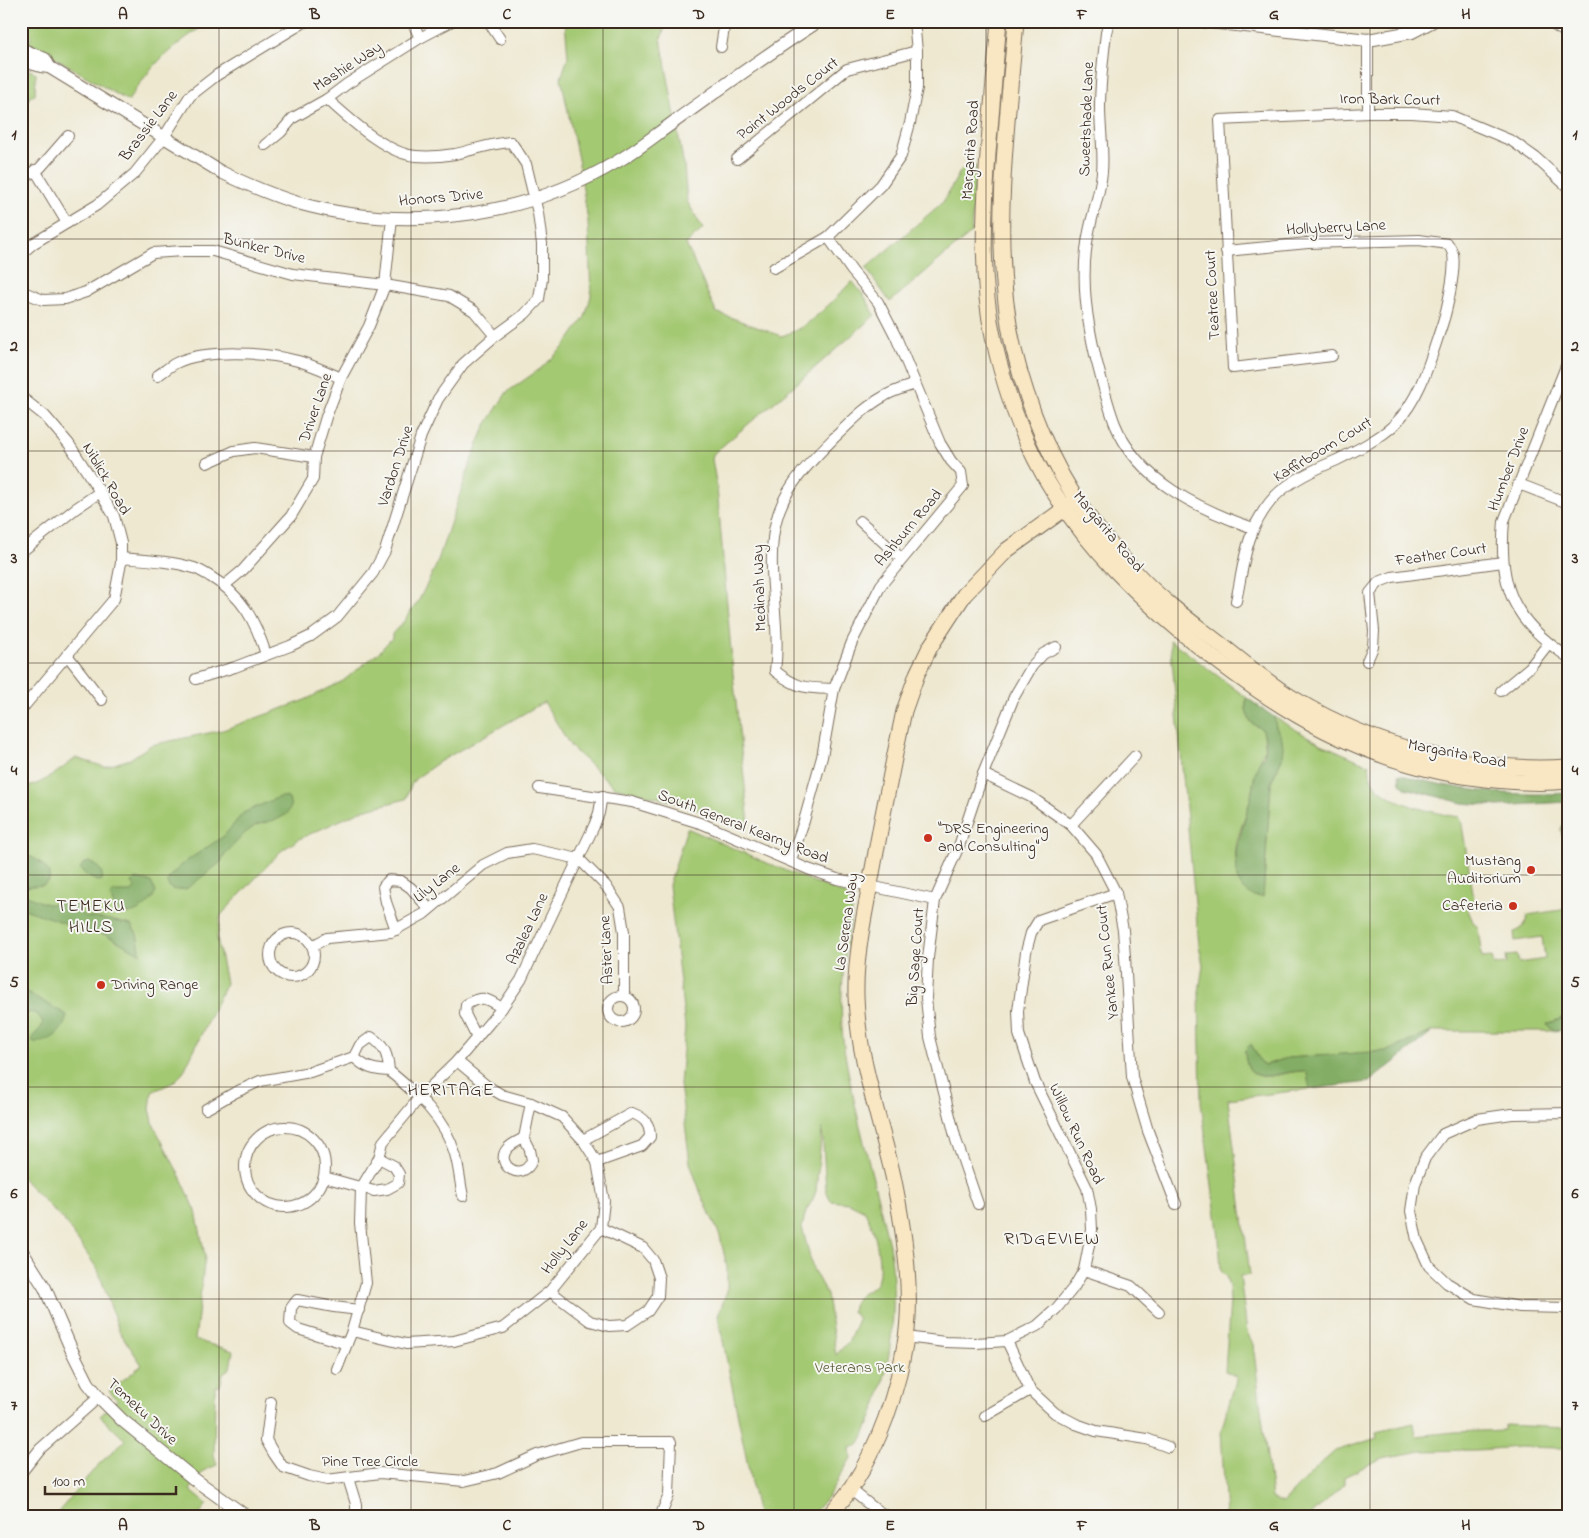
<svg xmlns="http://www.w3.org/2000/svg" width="1589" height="1538" viewBox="0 0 1589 1538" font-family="'Indie Flower',sans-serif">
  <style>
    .green { fill: #a4c973; stroke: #707a48; fill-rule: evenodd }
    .forest { fill: #83ad65; stroke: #5f6c42 }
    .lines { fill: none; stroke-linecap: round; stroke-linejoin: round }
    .minor-casing { stroke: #7a6c5c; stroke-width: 12 }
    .tertiary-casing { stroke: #7a6c5c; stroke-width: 14 }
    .secondary-casing { stroke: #7a6c5c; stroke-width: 17 }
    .minor { stroke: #fff; stroke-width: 10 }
    .tertiary { stroke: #fff; stroke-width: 12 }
    .secondary { stroke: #f9e7c3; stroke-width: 15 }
    .grid { fill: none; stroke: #3b2a1e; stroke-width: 1; stroke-opacity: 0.55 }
    .poi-dot { fill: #c8321e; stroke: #f6f6f2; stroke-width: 2 }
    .labels { text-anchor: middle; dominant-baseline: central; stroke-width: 4; stroke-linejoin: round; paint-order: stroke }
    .street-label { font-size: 16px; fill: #3b2a1e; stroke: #f6f6f2 }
    .poi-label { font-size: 16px; fill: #3b2a1e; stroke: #f6f6f2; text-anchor: start }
    .park-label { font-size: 16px; fill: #5a5a38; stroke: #f6f6f2 }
    .neighbourhood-label { font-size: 18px; letter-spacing: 1px; fill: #3b2a1e; stroke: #f6f6f2 }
    .neatline { fill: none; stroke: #3b2a1e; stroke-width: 2 }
    .grid-label { font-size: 16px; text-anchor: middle; font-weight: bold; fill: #3b2a1e }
  </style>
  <rect width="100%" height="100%" fill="#f6f6f2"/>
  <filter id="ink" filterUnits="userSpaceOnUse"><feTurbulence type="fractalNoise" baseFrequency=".02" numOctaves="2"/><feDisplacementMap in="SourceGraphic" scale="10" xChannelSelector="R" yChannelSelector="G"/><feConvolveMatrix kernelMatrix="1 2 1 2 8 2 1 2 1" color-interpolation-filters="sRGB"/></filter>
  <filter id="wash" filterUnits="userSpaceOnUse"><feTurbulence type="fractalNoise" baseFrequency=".0096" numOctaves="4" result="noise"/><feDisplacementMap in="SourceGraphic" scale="20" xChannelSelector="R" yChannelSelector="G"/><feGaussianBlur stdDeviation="1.12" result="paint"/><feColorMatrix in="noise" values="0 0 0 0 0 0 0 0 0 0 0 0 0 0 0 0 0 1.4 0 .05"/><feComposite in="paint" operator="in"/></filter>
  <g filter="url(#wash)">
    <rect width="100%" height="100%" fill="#eee8d0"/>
    <g class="green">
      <path d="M21,21H211C172,46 153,62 128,101L28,42L32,37L21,25Z"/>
      <path d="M565,21H667L661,39L684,166L687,201L703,229L686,244L716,312L781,336C807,330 834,300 852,281L865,297L875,315L802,379L714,453L712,459L717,488L733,674L749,824L733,823L680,803L614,787L571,747L544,702L439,762L415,779L411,785L406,799L363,810L299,839L281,851L221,915L217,938L226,983L183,1073L174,1082L152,1092L150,1109L154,1126L181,1178L196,1211L205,1256L195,1340L233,1351L230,1368L223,1373L220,1386H215L214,1455L217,1465L203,1471L190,1490L207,1504L197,1517H54L97,1466L125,1440L100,1416L117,1400L109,1391L142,1365L119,1331L98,1270L65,1222L21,1177V788C41,786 60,770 76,758L105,767L130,759L151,745L223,730L303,701L343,681L378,653L392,638V634L404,621L419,600L436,566L472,458L486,425L507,392L540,369L563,348L585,317L591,296L588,221L579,164L561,78L568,57Z"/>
      <path d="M21,67L36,73L35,95H31L21,112Z"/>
      <path d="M976,166L971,233L890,302L866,268L943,202L961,170Z"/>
      <path d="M1170,640L1247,698C1244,705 1247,718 1252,723C1255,726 1260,727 1263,730C1268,753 1261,754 1255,774C1253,781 1253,789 1251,797C1248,814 1230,847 1237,864C1240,872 1257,889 1263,897L1271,783L1282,758L1274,717L1319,743L1369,765C1370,771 1370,778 1374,783C1388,804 1436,813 1459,817L1461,819L1475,905L1467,908L1474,924L1478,927L1482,958L1492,957L1494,965L1507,964L1506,956L1517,955L1519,963L1545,959L1542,937L1515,941L1514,932C1522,930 1527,924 1527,915L1568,909V978L1562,982L1568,991V1016L1547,1024L1553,1031H1434L1387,1051L1288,1058L1265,1065L1261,1063L1251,1044L1245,1050C1246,1092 1279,1071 1304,1071L1307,1074L1310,1089L1228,1099L1250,1275L1240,1276L1247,1332L1253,1344L1272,1498L1283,1503L1312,1472L1335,1451L1377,1438L1376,1432L1414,1423L1416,1436L1455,1432L1504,1430L1505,1425L1565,1428L1566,1421L1568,1422V1450L1562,1448L1519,1447L1477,1450L1422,1451L1382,1458L1344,1477V1484L1309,1517H1226L1221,1431L1237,1377L1225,1371L1230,1301L1229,1286L1226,1276L1221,1271L1219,1238L1201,1102L1199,992L1203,965L1199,945Z"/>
      <path d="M1563,825H1566L1568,839V875L1561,829Z"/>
      <path d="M687,828L767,863L854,898C846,948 837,997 844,1048C852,1099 866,1149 878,1199C883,1221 890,1243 892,1266C897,1327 888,1391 859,1445L850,1448L851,1458L829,1495L810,1517H758L718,1316L727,1291V1267L720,1236L701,1194L690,1163L680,1084L685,1027L669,885ZM822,1128L826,1190L831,1201L849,1203L865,1211C868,1218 872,1225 874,1233C877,1244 884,1278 874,1286C863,1295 855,1294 852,1311L858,1319L849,1341L836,1355L827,1295L813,1269L802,1227L806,1211L813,1199L816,1191Z"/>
    </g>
    <g class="forest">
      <path d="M1247,698L1274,717L1276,727L1282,738L1283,747L1282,758L1271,783L1263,897L1253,896L1243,889L1237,879L1236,850L1251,797L1255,775L1259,762L1264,756L1266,741L1263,730C1260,727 1255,726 1252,723C1247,718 1244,705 1247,698Z"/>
      <path d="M1399,774C1453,790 1511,797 1568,793V802L1498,806L1462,803L1405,788L1400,783Z"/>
      <path d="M279,797H286L289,799L291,807L287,814L278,819L256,825L244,834L226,853L220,863L186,889L174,890L169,887L167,882L171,875L185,862L224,836L243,813Z"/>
      <path d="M21,854C34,856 52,867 49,881L43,885L24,887L23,891C29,897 40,903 49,904C61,904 64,900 77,906L80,912L86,917L110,920L131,925L137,934L141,954L106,935L85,930L21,908Z"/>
      <path d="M89,862C97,866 104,870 102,880L97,881L87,876L80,869L83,864Z"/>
      <path d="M135,879L151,882L156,892C151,904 131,921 118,910C114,907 112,901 110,896L114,892H132L135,888L132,882Z"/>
      <path d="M25,991L67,1015C64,1032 50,1044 32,1042V1037L41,1028L43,1022L38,1015L31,1012L21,1017V994Z"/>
      <path d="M1568,1016V1029L1553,1031L1547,1024Z"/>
      <path d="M1434,1031L1369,1082L1310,1089L1307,1074L1304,1071C1279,1070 1246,1092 1245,1050L1251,1044L1261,1063L1265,1065L1288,1058L1387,1051Z"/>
    </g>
  </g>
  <g filter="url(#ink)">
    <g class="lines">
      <g class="minor-casing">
        <g id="minor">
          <path d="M412,21L420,38"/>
          <path d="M488,21L500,39"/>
          <path d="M1109,21L1106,33C1103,58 1100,83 1100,108C1100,129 1104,152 1102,172C1100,196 1090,219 1087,243C1081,282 1087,321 1096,359C1102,381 1107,403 1115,424C1138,481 1199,509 1253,528"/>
          <path d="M1547,21L1568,34"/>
          <path d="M721,47L725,21"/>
          <path d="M1368,113V40"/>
          <path d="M265,145L281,132L293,118L327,99L347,84L420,38L452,21"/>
          <path d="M737,159L847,69L917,51"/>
          <path d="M35,170L67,223"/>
          <path d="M21,179L40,168L68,136"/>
          <path d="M1226,251L1308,243L1419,240L1448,244C1450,247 1452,251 1453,254C1456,270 1447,310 1442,325C1430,360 1421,397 1395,424C1381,438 1355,451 1337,460C1315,469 1284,483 1270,502C1245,533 1244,564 1236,601"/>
          <path d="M21,254L34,243L97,205L135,173L164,137L190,96L217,75L306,21"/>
          <path d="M774,268L828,237L881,185L901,156L910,123L917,88V51L914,21"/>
          <path d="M21,291L43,300L65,299L86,292L153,253L183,251H213L293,274L385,285L449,296L474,311L495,336"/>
          <path d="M1332,356L1233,368L1220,120L1368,113H1412L1452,116L1512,141L1536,158L1568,187"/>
          <path d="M1568,361L1504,521C1498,586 1513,621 1568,657"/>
          <path d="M157,376C163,372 170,366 176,363C205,349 267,352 298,361C313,365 327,372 341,378"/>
          <path d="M21,397L45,416L69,444L100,492L114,516L121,543V563L114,599L21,710"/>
          <path d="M207,463L234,451L255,448L314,457"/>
          <path d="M1519,484L1568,503"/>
          <path d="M860,521L902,559"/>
          <path d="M21,552L75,509L100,492"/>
          <path d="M121,558C145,560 171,561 194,568C200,570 206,574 211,577C243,596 255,621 266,654"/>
          <path d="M225,585L243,570L291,516L313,479L314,457L326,417L341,378L369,326L385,285L392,218"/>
          <path d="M67,655L102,700"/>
          <path d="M1367,661L1373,647L1374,631L1370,593L1379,582L1392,577L1503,562"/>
          <path d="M196,679L235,667L290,646L311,636L337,617L373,573L385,551L421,436L438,399L463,364L495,336L525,314L539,299L542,279V244L538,213L526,164L511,142C492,143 474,150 455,154C443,156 428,157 416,156C386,154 349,118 327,99"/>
          <path d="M834,689C806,688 798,689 775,671C781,627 768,582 773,538C778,492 805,467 836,436C851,422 865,407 883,397C892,391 904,388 915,384"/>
          <path d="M1501,691L1530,667L1548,644"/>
          <path d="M983,774L1031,797L1071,825L1096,854L1116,893L1123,930L1125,957L1132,1077L1148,1131L1176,1204"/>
          <path d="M539,788L632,802L703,824L808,869L837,879L935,900"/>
          <path d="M1071,825L1135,756"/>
          <path d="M791,860L804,821L822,757L834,689L852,642L881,585L963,486L961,472L951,461L940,443L896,337L878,302L852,271L828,237"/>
          <path d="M396,930L386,902L383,887L389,880L401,881L411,888L429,909"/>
          <circle cx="292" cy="955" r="22"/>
          <path d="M312,946L327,938L391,932L424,914L483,865L507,853L532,849L579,859L606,886L620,907L624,932V996"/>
          <circle cx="621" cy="1009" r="13"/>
          <path d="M477,1038L465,1014L466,1005C482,994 487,999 502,1008"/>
          <path d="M457,1061L502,1008L521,980L594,826L599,813L602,796"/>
          <path d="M389,1071C374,1070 365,1068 354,1057L360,1045L371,1037C385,1046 388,1055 389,1071C417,1094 445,1118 455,1154C459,1167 460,1183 463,1196"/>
          <path d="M206,1109L234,1093L260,1081L310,1072L354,1057"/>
          <path d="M1568,1113L1512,1114L1477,1119L1443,1134L1425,1158L1415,1184L1411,1211L1417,1240L1429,1266L1447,1283L1474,1299L1520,1307L1568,1308"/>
          <circle cx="285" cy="1167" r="40"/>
          <path d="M524,1138L530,1150L532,1160C523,1184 494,1165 507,1149C511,1144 518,1141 524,1138Z"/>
          <path d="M524,1138L531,1103"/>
          <path d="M583,1140L632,1113C645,1118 650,1124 650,1137L642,1146L597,1162"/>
          <path d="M324,1177L374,1191L387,1189L398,1183L399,1174L394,1166L379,1158"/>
          <path d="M978,1204L956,1140L930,1037L926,998L928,958L935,900L959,846L983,774L1014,697L1032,666L1043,654L1056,647"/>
          <path d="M1084,1270L1131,1286L1159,1312"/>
          <path d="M550,1291L590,1321L609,1326L627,1325L648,1311L658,1296L659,1278L653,1260L643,1248L601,1228"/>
          <path d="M906,1337L945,1342L976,1343L1007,1341L1037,1326L1056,1309L1074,1287L1084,1270L1092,1230L1091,1209L1087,1188L1035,1082L1019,1034L1018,1011L1026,952L1031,933L1039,920L1116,893"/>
          <path d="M1007,1341L1030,1390L1055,1413L1076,1424L1096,1431L1147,1439L1168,1447"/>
          <path d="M347,1344L298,1329L290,1323L291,1308L297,1300L334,1307L359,1310"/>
          <path d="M337,1369L352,1331L366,1283L360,1223L361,1188L379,1158L383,1142L420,1097L457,1061L487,1086L502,1095L531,1103L562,1117L583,1140L597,1162L604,1201L601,1228L550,1291L503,1328L454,1341L406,1344L352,1331"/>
          <path d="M271,1402L266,1440L274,1454L283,1467L309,1476L327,1480L380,1473L464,1481L498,1473L537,1455L581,1442H671L669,1495L660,1517"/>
          <path d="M985,1416L1030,1390"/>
          <path d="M21,1473L40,1449L99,1397"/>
          <path d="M348,1478L356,1504V1517"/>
          <path d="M850,1489L875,1509L888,1517"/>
        </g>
      </g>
      <g class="tertiary-casing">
        <g id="tertiary">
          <path d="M1201,21L1368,40L1412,32L1433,21"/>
          <path d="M21,49L45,59L49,67"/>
          <path d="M21,60L41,66L49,67L221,172C246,184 271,195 298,203C404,233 524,218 618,161C637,150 653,137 671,124C720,89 768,53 819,21"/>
          <path d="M21,1250L45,1288L72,1351L88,1383L99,1397L122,1420L194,1479L247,1517"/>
        </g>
      </g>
      <g class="secondary-casing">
        <g id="secondary">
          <path d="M999,21C995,65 992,109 988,154C984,217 980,279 994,341C1006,395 1025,447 1055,494C1090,549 1136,594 1186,636C1276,710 1367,766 1485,779C1512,782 1540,784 1568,781"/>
          <path d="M1016,21C1007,128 990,245 1014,350C1027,404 1052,467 1085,512C1102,536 1122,558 1141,578C1165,603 1193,623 1220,644C1244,663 1268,683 1294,699C1376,748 1472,773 1568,767"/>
          <path d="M828,1517C836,1507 845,1498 852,1487C880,1443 898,1390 906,1338C913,1290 903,1224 893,1176C879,1114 858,1060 856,996C855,956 864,918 871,879C881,823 892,767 904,711L917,674L930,647L964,595L1007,550L1077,500"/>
        </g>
      </g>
      <use href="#minor" class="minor"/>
      <use href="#tertiary" class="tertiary"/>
      <use href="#secondary" class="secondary"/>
    </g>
  </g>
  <path class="grid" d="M219,21V1517M411,21V1517M603,21V1517M794,21V1517M986,21V1517M1178,21V1517M1370,21V1517M21,239H1568M21,451H1568M21,663H1568M21,875H1568M21,1087H1568M21,1299H1568"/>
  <g class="poi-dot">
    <circle cx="928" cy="838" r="5"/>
    <circle cx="1531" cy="870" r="5"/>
    <circle cx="1513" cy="906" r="5"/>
    <circle cx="101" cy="985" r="5"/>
  </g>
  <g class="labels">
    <g class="street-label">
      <text transform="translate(348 67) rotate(-33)">Mashie Way</text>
      <text transform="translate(788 99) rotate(-38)">Point Woods Court</text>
      <text transform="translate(1390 100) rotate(1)">Iron Bark Court</text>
      <text transform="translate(1087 119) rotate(-88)">Sweetshade Lane</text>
      <text transform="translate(149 126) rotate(-53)">Brassie Lane</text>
      <text transform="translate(971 150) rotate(-86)">Margarita Road</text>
      <text transform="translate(441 198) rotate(-5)">Honors Drive</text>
      <text transform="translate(1336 228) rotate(-3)">Hollyberry Lane</text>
      <text transform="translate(264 249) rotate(14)">Bunker Drive</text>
      <text transform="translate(1213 295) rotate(-93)">Teatree Court</text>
      <text transform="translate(316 408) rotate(-71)">Driver Lane</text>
      <text transform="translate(1323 450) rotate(-31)">Kaffirboom Court</text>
      <text transform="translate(396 466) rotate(-72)">Vardon Drive</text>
      <text transform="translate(1509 469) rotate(-69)">Humber Drive</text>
      <text transform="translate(106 479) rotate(60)">Niblick Road</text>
      <text transform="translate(909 528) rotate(-50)">Ashburn Road</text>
      <text transform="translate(1108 532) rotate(50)">Margarita Road</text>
      <text transform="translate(1441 555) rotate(-8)">Feather Court</text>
      <text transform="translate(760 588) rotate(-92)">Medinah Way</text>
      <text transform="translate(1457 754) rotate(11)">Margarita Road</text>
      <text transform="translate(743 827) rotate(21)">South General Kearny Road</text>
      <text transform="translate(437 883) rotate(-38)">Lily Lane</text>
      <text transform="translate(847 922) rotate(-82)">La Serena Way</text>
      <text transform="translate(528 929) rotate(-65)">Azalea Lane</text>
      <text transform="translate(607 950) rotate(-93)">Aster Lane</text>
      <text transform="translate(916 957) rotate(-86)">Big Sage Court</text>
      <text transform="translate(1108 962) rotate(-96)">Yankee Run Court</text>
      <text transform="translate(1076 1134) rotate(65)">Willow Run Road</text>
      <text transform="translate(565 1247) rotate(-52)">Holly Lane</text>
      <text transform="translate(142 1412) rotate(43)">Temeku Drive</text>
      <text x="370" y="1462">Pine Tree Circle</text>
    </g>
    <g class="poi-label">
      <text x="938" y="829">"DRS Engineering<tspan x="938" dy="18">and Consulting"</tspan></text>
      <text x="1521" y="861" text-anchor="end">Mustang<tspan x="1521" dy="18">Auditorium</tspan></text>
      <text x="1503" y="906" text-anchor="end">Cafeteria</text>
      <text x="111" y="985">Driving Range</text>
    </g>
    <g class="park-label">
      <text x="860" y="1368">Veterans Park</text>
    </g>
    <g class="neighbourhood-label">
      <text x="91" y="907">TEMEKU<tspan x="91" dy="21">HILLS</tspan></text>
      <text x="451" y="1091">HERITAGE</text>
      <text x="1052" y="1240">RIDGEVIEW</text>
    </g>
  </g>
  <rect width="1589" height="1538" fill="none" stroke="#f6f6f2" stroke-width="55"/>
  <path d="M45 1486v8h131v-8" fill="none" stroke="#3b2a1e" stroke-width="2.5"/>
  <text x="52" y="1486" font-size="15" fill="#3b2a1e" stroke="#f6f6f2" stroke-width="4" paint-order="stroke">100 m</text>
  <rect x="28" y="28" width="1534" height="1482" class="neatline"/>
  <g class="grid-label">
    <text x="123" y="19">A</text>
    <text x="315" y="19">B</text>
    <text x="507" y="19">C</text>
    <text x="699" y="19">D</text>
    <text x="890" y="19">E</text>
    <text x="1082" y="19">F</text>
    <text x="1274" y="19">G</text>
    <text x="1466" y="19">H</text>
    <text x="14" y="139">1</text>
    <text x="1575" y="139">1</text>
    <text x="14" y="351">2</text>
    <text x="1575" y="351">2</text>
    <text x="14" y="563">3</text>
    <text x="1575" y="563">3</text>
    <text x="14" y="775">4</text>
    <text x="1575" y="775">4</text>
    <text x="14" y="987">5</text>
    <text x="1575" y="987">5</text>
    <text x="14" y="1198">6</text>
    <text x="1575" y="1198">6</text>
    <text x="14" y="1410">7</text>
    <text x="1575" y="1410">7</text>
    <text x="123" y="1530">A</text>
    <text x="315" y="1530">B</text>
    <text x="507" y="1530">C</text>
    <text x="699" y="1530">D</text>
    <text x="890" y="1530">E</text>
    <text x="1082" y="1530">F</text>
    <text x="1274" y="1530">G</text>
    <text x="1466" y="1530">H</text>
  </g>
</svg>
